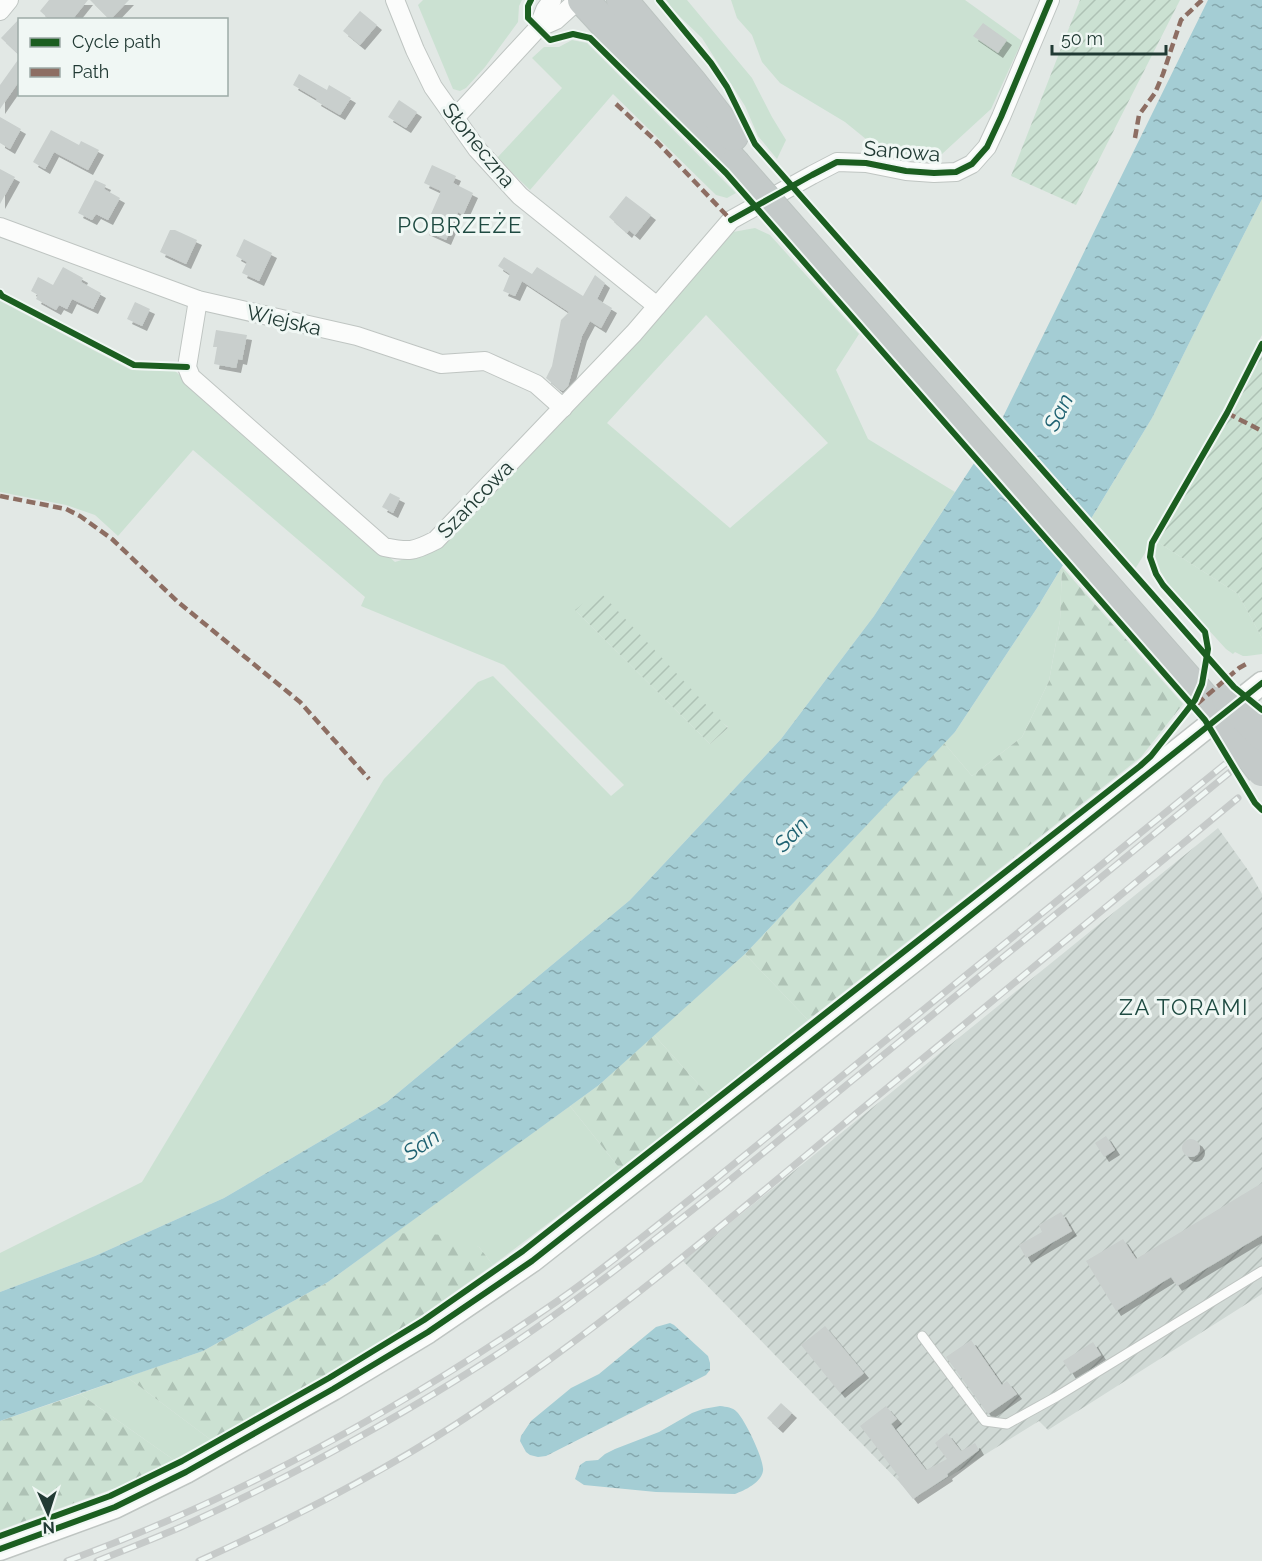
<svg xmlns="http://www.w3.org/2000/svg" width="1262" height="1561" viewBox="0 0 1262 1561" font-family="Raleway,sans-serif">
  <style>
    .industrial { fill: url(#industrial-furrows) }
    .green { fill: #cbe1d2; fill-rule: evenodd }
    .forest { fill: url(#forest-firs) }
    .garden { fill: url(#garden-furrows) }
    .water { fill: url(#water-ripples) }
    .pier { fill: #e2e8e5 }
    .building { fill: #c9cfcd; filter: url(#shadow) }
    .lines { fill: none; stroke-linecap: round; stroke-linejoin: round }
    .service-casing { stroke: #bfc5c2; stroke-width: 11 }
    .minor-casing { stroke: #bfc5c2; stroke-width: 20 }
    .tertiary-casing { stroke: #bfc5c2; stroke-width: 25 }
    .trunk-casing { stroke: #bcc4c1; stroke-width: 32 }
    .service { stroke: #fbfcfb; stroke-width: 9 }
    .minor { stroke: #fbfcfb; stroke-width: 18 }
    .tertiary { stroke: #fbfcfb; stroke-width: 22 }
    .trunk { stroke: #c4cac9; stroke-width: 30 }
    .rail-casing { stroke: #c6cac9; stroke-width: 7 }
    .rail { stroke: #f0f7f4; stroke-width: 4.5; stroke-dasharray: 14; stroke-linecap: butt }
    .trunk-bridge-casing { stroke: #bcc4c1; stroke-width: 32; stroke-linecap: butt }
    .trunk-bridge { stroke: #c4cac9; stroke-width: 30 }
    .quiet { stroke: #8d6e63; stroke-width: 4.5; stroke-dasharray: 9 4.5; stroke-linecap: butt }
    .cycleway-casing { stroke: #f0f7f4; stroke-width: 10 }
    .cycleway { stroke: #1b5e20; stroke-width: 6 }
    .labels { text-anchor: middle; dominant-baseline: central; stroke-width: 6; stroke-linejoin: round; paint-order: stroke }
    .street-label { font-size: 21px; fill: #213a34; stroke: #f0f7f4 }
    .neighbourhood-label { font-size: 22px; letter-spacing: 1.5px; fill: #1e4a41; stroke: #f0f7f4 }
    .water-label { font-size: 22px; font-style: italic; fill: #1f6272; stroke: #f0f7f4 }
  </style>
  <defs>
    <pattern id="industrial-furrows" width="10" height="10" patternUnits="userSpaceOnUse" patternTransform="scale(1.5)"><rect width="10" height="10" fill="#d0d9d5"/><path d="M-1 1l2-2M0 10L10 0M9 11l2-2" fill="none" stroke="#b2bbb7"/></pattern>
    <pattern id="forest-firs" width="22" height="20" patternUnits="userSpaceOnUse" patternTransform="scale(1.5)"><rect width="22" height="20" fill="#cbe1d2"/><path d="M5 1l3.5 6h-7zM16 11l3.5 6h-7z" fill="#aec2b5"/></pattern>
    <pattern id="garden-furrows" width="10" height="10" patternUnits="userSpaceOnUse" patternTransform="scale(1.5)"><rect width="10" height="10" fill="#cbe1d2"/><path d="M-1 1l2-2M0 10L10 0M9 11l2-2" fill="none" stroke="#aec2b5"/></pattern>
    <pattern id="water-ripples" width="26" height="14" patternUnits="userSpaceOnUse" patternTransform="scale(1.5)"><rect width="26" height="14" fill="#a4cdd4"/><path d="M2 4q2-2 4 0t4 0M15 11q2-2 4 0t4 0" fill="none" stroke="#85a7ad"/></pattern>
    <filter id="shadow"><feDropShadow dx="5" dy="5" stdDeviation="0" flood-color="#0004"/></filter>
  </defs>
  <rect width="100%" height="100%" fill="#e2e8e5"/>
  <path class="industrial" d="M1218,828L1250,873L1262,894V1294L1048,1430L1039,1421L915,1498L683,1261Z"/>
  <g class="green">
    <path d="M423,0H522L519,6L518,22L485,67L466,88L460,91L453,89L418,5Z"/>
    <path d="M666,0H687L752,78L772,117L786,140L777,159L758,136L745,106L702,38L676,13Z"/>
    <path d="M731,0H965L1022,41L991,109L942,154L922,160L877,148L845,122L780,83L762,62L752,35L737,18Z"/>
    <path d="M572,40L587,43L736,193L727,198L716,195L613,94L530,190L497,158L562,88L532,58L544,47H559Z"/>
    <path d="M1262,199V335L1223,410L1148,542L1145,553L1135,569L1091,519L1152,418L1214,293Z"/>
    <path d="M755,228L770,235L859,334L836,370L868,439L955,492L874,616L781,739L630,900L387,1102L224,1198L95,1256L0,1292V1253L142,1182L384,779L478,682L493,676L611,796L624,785L504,665L361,606L365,597L193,450L118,536L95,515L66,505L0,492V301L131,370L175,371L395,562L428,552L647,324L733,232ZM706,315L828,443L730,528L607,423ZM575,610L728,727V728L710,744Z"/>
    <path d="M1156,541L1238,594L1262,638V654L1247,656H1243L1235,652L1233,654L1226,649L1164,581C1155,565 1150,559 1156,541Z"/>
    <path d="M1062,567L1060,620L1049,681L1022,737L972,776L944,743L955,732L1037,608Z"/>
    <path d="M745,954L808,1020L711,1098L654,1035Z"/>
    <path d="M570,1106L620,1169L493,1265L479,1247L395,1233Z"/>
    <path d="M127,1377L211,1440L174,1460L80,1394Z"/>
  </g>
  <g class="forest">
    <path d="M1062,567L1183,704L1141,757L808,1020L745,954L944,743L972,776L1022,737L1049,681L1060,620Z"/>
    <path d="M654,1035L711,1098L620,1169L570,1106L599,1085Z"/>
    <path d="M395,1233L449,1235L479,1247L493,1265L415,1320L342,1367L211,1440L127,1377L203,1351L328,1282Z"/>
    <path d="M80,1394L174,1460L118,1487L0,1530V1421Z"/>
  </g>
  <g class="garden">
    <path d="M1080,0H1180L1076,205L1011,176Z"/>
    <path d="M1262,351V638L1238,594L1156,541L1235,404Z"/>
    <path d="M599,591L728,728L710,744L575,610Z"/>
  </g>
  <g class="water">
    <path d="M1208,0H1262V199L1214,293L1152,418L1037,608L955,732L745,954L599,1085L328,1282L203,1351L0,1421V1292L95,1256L224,1198L387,1102L630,900L781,739L874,616L999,425Z"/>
    <path d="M670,1323L674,1325L708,1356L710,1363V1370L706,1375L546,1456L538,1457L530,1455L526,1452L520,1441L521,1436L531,1421L571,1388L599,1374L656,1327Z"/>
    <path d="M720,1406C727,1407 732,1407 737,1412C745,1420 765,1461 763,1471C761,1483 745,1490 735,1494L656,1492L584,1485L575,1479L580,1465L586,1461L598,1460L605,1454L615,1449L659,1432L692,1413L703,1409Z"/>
  </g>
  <path class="pier" d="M1000,415L1093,521L1066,567L972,460Z"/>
  <g class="building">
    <path d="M49,0H88L72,20H50L40,11Z"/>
    <path d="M90,0H129L110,20Z"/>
    <path d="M360,11L377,25L360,45L343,31Z"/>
    <path d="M20,18V56L1,38Z"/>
    <path d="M983,23L1007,40L998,53L973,36Z"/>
    <path d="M20,57V80L0,109V85Z"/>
    <path d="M299,74L327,90L329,85L351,98L340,115L316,101L317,99L293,85Z"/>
    <path d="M399,100L417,112L406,128L388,117Z"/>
    <path d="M0,117L21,129L10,149L0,143Z"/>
    <path d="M51,130L79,145L81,141L99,150L88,170L54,152L45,169L33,162Z"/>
    <path d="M432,165L456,176L453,183L473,193L463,215L458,212L446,240L424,230L441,191L424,183Z"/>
    <path d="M0,169L15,177L0,204Z"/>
    <path d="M95,180L106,185L104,189L120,198L108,220L96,214L92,220L78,213Z"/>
    <path d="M626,196L651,215L635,235L629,230L627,233L609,217Z"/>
    <path d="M170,230H175L197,240L186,264L160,252Z"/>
    <path d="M244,239L272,253L259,281L242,273L247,262L236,256Z"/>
    <path d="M504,257L532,274L537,267L583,296L595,275L605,283L597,299L612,308L601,328L590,321L582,336L568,386L563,391L559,389L546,378L552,366L561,320L569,312L522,281L515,296L503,291L510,274L498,266Z"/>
    <path d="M63,267L83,278L81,282L101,293L93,309L72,299L67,309L59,305L56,310L36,299L38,295L31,291L38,277L53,285Z"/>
    <path d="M135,302L150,309L142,326L127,319Z"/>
    <path d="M216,330L247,335L242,360L238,359L236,368L214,364L217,347H213Z"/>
    <path d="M390,493L400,498L393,513L382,507Z"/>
    <path d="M1106,1136L1115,1150L1104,1157L1095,1143Z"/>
    <circle cx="1191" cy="1148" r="9"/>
    <path d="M1262,1183V1235L1177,1286L1171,1277L1116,1311L1086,1261L1123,1239L1136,1259Z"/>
    <path d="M1061,1212L1072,1231L1026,1258L1019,1245L1042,1232L1039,1225Z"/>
    <path d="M825,1326L864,1373L840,1393L801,1345Z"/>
    <path d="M971,1340L1002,1385L1007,1381L1017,1394L988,1414L946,1357Z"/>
    <path d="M1093,1342L1101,1355L1071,1374L1063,1361Z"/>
    <path d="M781,1403L792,1413L778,1428L767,1418Z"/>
    <path d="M886,1406L897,1419L891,1424L926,1470L947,1459L935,1443L947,1433L961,1451L975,1443L979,1450L947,1474L948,1476L913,1499L897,1479L899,1477L871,1440L860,1426Z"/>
  </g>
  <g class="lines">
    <g class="service-casing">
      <path id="service" d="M922,1336L985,1421L1007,1424L1056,1397L1262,1271"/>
    </g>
    <g class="minor-casing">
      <g id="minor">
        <path d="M395,0L415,50L433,87L477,149L520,196L657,306"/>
        <path d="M0,11L9,0"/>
        <path d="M538,28L545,10L552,0"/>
        <path d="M455,118L538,28L556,20L578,0"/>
        <path d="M0,227L198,300L357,336L441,364L485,361L536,384L563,408"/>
        <path d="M198,300L187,367L191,377L384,547C409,552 413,552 436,540L634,333L731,220L812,175L837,162L866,163L906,171L934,173L956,172L972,164L987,147L1001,117L1050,0"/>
      </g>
    </g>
    <g class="tertiary-casing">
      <path id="tertiary" d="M0,1549L115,1507L186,1472L333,1389L428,1332L532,1261L916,959L1262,683"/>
    </g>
    <g class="trunk-casing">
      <g id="trunk">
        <path d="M583,0L735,164"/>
        <path d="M622,0L692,83L733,136"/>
      </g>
    </g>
    <use href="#service" class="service"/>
    <use href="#minor" class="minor"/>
    <use href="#tertiary" class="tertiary"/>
    <use href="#trunk" class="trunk"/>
    <g class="rail-casing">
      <g id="rail">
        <path d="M67,1561C242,1497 406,1406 559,1300C612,1263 662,1221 713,1181L1262,734"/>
        <path d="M97,1561C125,1550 153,1539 181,1527C289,1478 393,1421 493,1357C572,1306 645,1247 719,1189L1262,746"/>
        <path d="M199,1561C296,1517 390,1469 479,1409C610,1321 731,1218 852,1117C981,1011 1109,904 1238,798"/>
      </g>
    </g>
    <use href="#rail" class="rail"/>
    <g class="trunk-bridge-casing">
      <g id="trunk-bridge">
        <path d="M735,164L1218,714L1262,771"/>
        <path d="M1227,698L1262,735"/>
      </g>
    </g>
    <use href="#trunk-bridge" class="trunk-bridge"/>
    <g class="quiet">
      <path d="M616,104L658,143L731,220"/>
      <path d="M1135,138L1139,115L1155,93L1163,74L1181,20L1202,0"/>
      <path d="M1227,413L1262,431"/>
      <path d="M0,496L66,509L80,516L112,539L178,602L300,702L369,779"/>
      <path d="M1197,704L1239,668L1246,664"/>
    </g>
    <g class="cycleway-casing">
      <g id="cycleway">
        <path d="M531,0L528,6V18L550,40L573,34L590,38L726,173L1205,720L1255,803L1262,810"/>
        <path d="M659,0L711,63L727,87L755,144L1234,687L1262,710"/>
        <path d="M731,220L812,175L837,162L866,163L906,171L934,173L956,172L972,164L987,147L1001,117L1050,0"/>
        <path d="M0,293L2,296L134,365L187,367"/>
        <path d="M0,1536L110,1496L182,1461L329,1378L424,1320L523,1251L1140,766L1151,756L1195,700L1202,684L1208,649L1205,632L1163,585L1156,574L1150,557L1152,543L1227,413L1262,344"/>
        <path d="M0,1549L115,1507L186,1472L333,1389L428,1332L532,1261L916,959L1262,683"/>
      </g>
    </g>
    <use href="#cycleway" class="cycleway"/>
  </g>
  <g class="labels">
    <g class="street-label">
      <text transform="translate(479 145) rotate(51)">Słoneczna</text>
      <text transform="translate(902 151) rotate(5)">Sanowa</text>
      <text transform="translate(284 320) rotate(13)">Wiejska</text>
      <text transform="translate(475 499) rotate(-46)">Szańcowa</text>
    </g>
    <g class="neighbourhood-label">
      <text x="460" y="225">POBRZEŻE</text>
      <text x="1184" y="1007">ZA TORAMI</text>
    </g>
    <g class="water-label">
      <text transform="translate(1058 412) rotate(-63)">San</text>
      <text transform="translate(791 834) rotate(-47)">San</text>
      <text transform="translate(421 1144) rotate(-34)">San</text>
    </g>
  </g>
  <rect x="18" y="18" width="210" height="78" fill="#f0f7f4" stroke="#9daba7" stroke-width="1.5"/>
  <rect x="30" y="38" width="30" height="9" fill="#1b5e20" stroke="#9daba7" stroke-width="1.5"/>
  <text x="72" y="48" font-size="18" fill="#213a34">Cycle path</text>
  <rect x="30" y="68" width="30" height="9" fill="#8d6e63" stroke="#9daba7" stroke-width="1.5"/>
  <text x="72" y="78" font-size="18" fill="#213a34">Path</text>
  <g transform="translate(48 1513) rotate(177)" stroke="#f0f7f4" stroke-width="4.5" paint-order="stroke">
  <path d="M0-4.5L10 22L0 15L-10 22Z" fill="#213a34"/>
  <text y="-9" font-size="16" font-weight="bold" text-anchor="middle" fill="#213a34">N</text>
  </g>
  <path d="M1052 45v9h114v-9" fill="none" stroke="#213a34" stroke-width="3"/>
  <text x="1061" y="45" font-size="18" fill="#213a34" stroke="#f0f7f4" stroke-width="4.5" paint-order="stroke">50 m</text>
</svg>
